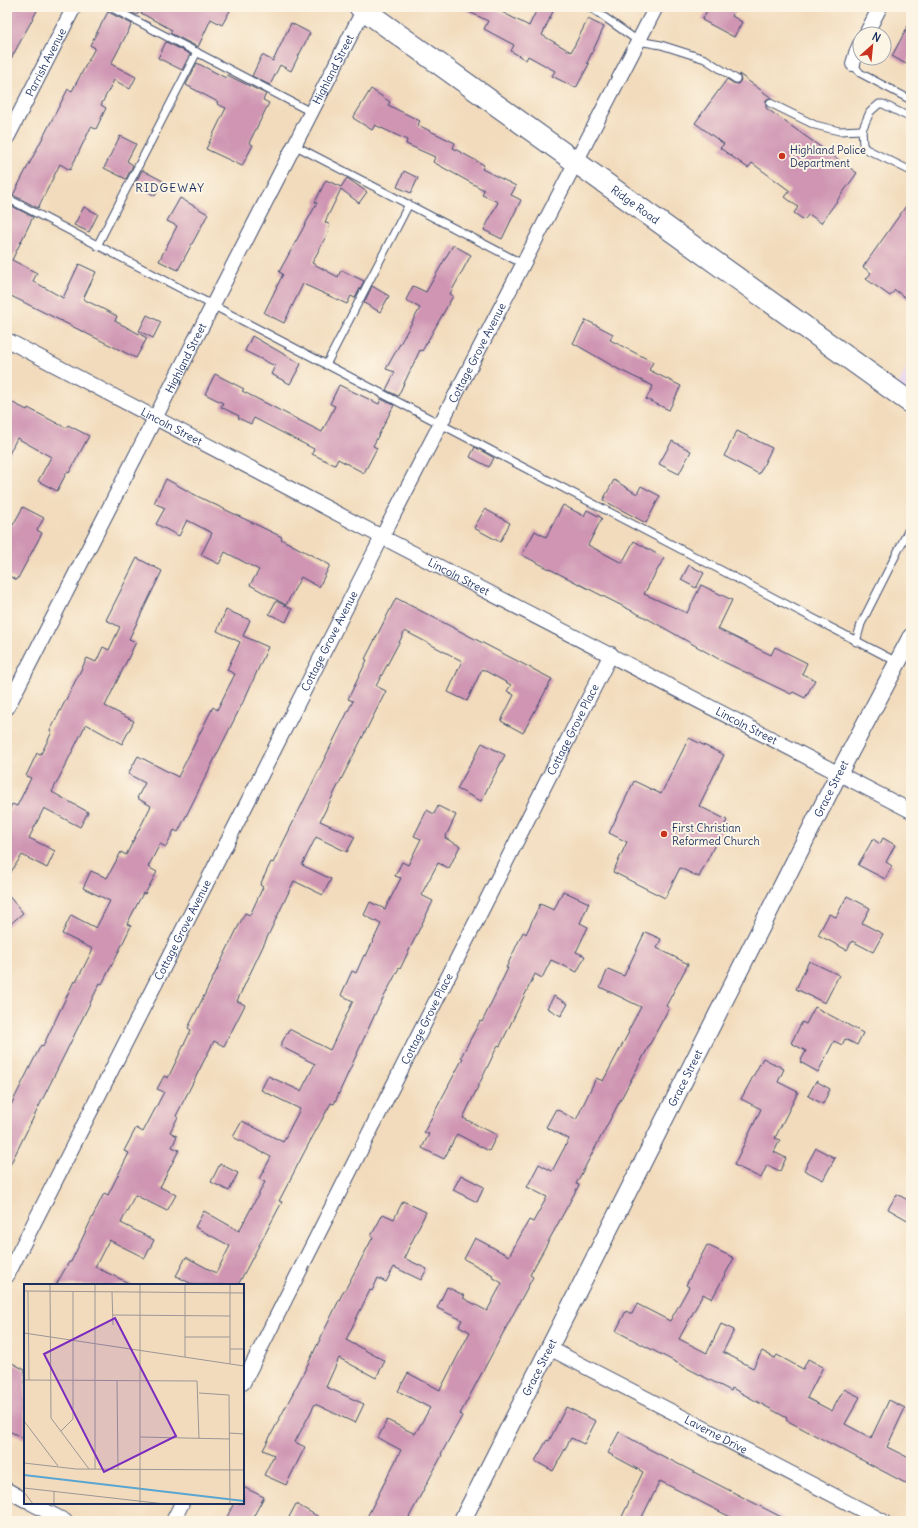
<svg xmlns="http://www.w3.org/2000/svg" width="918" height="1528" viewBox="0 0 918 1528" font-family="Delius,sans-serif">
  <style>
    .built { fill: #e7d2ef }
    .building { fill: #cf95b3 }
    .lines { fill: none; stroke-linecap: round; stroke-linejoin: round }
    .service-casing { stroke: #3b496c; stroke-width: 9 }
    .minor-casing { stroke: #3b496c; stroke-width: 16 }
    .tertiary-casing { stroke: #3b496c; stroke-width: 19 }
    .primary-casing { stroke: #3b496c; stroke-width: 23 }
    .service { stroke: #fff; stroke-width: 7 }
    .minor { stroke: #fff; stroke-width: 14 }
    .tertiary { stroke: #fff; stroke-width: 17 }
    .primary { stroke: #fff; stroke-width: 21 }
    .poi-dot { fill: #c8321e; stroke: #fcf5e5; stroke-width: 1.5 }
    .labels { text-anchor: middle; dominant-baseline: central; stroke-width: 4; stroke-linejoin: round; paint-order: stroke }
    .street-label { font-size: 11px; fill: #1b2f5e; stroke: #fcf5e5 }
    .poi-label { font-size: 11px; fill: #1b2f5e; stroke: #fcf5e5; text-anchor: start }
    .neighbourhood-label { font-size: 12px; letter-spacing: 1px; fill: #1b2f5e; stroke: #fcf5e5 }
    .inset-river { fill: none; stroke: #59a6d2; stroke-width: 2 }
    .inset-road { fill: none; stroke: #9c9696; stroke-width: 1 }
    .view { fill: #7b2cbf; fill-opacity: 0.15; stroke: #7b2cbf; stroke-width: 2 }
    .inset-edge { fill: none; stroke: #1b2f5e; stroke-width: 2 }
  </style>
  <rect width="100%" height="100%" fill="#fcf5e5"/>
  <filter id="ink" filterUnits="userSpaceOnUse"><feTurbulence type="fractalNoise" baseFrequency=".025" numOctaves="2"/><feDisplacementMap in="SourceGraphic" scale="8" xChannelSelector="R" yChannelSelector="G"/><feConvolveMatrix kernelMatrix="1 2 1 2 8 2 1 2 1" color-interpolation-filters="sRGB"/></filter>
  <filter id="wash" filterUnits="userSpaceOnUse"><feTurbulence type="fractalNoise" baseFrequency=".012" numOctaves="4" result="noise"/><feDisplacementMap in="SourceGraphic" scale="16" xChannelSelector="R" yChannelSelector="G"/><feGaussianBlur stdDeviation="0.9" result="paint"/><feColorMatrix in="noise" values="0 0 0 0 0 0 0 0 0 0 0 0 0 0 0 0 0 1.4 0 .05"/><feComposite in="paint" operator="in"/></filter>
  <g filter="url(#wash)">
    <rect width="100%" height="100%" fill="#f2dbbc"/>
    <path class="built" d="M911,359V399L896,388Z"/>
    <g id="blocks">
      <g class="building">
        <path d="M7,7H39L7,66Z"/>
        <path d="M121,7H232L222,25L211,19L198,47L170,33L172,30L139,12L137,15Z"/>
        <path d="M459,7H492L529,26L538,7H555L542,35L571,52L588,19L604,27L587,63L589,64L576,88L552,76L555,71L528,56L526,60L511,51L514,45L484,29L488,21Z"/>
        <path d="M709,7H737L732,16L742,22L734,37L702,20Z"/>
        <path d="M108,12L132,24L111,64L136,77L130,89L114,80L101,105L106,108L96,129L91,127L70,170L60,164L38,208L13,195L68,89L72,91L95,48L90,45Z"/>
        <path d="M911,20V55L906,64L892,56Z"/>
        <path d="M291,23L310,33L291,71L280,65L270,85L252,76L262,55L273,61Z"/>
        <path d="M166,42L190,54L182,70L158,58Z"/>
        <path d="M197,63L226,78L227,75L266,94L263,100L269,103L249,143L253,145L242,166L206,149L226,108L217,104L218,102L186,85Z"/>
        <path d="M739,74L773,99L769,98L766,100V108L857,173L821,223L809,214L804,220L794,213L798,207L785,197L790,191L752,163L748,168L720,148L724,144L695,123L727,79L733,83L738,84L741,80Z"/>
        <path d="M371,89L390,102L388,105L420,121L418,125L455,143L453,148L484,165L482,169L516,186L511,195L521,200L502,239L484,230L498,202L482,195L484,190L433,162L435,157L406,144L407,140L375,125L372,130L353,118Z"/>
        <path d="M120,136L136,144L127,161L133,165L126,179L104,168Z"/>
        <path d="M142,170L163,181L155,196L135,184Z"/>
        <path d="M404,171L418,178L411,193L397,187Z"/>
        <path d="M347,178L367,192L359,203L341,189L325,222L330,225L328,230L329,231L312,263L338,277L341,270L364,281L355,298L351,296L347,304L303,284L284,323L264,313L283,274L279,272L317,203L315,202L326,180L341,187Z"/>
        <path d="M180,198L208,214L178,270L159,261L177,226L167,221Z"/>
        <path d="M911,199V302L895,290L890,296L866,279L871,273L863,267Z"/>
        <path d="M8,204L33,217L12,260L37,273L33,281L63,298L79,264L96,272L83,299L117,316L115,321L147,338L136,358L7,294Z"/>
        <path d="M84,207L98,214L89,232L74,225Z"/>
        <path d="M453,245L471,255L450,294L453,296L422,351L420,350L398,396L386,390L395,372L386,369L420,308L406,300L413,286L426,292Z"/>
        <path d="M372,286L389,296L380,312L364,303Z"/>
        <path d="M147,315L161,322L153,338L139,331Z"/>
        <path d="M586,320L613,334L610,340L653,362L649,370L681,386L669,410L646,399L653,386L618,369L573,343Z"/>
        <path d="M252,336L301,364L290,384L271,374L275,366L245,351Z"/>
        <path d="M215,374L244,389L242,391L322,432L335,406L330,404L339,385L379,404L381,399L394,405L373,446L377,448L364,473L338,459L335,465L312,454L314,449L254,418L251,424L238,418L239,416L221,407L223,403L205,394Z"/>
        <path d="M7,400L27,410L28,408L66,428L68,425L89,436L69,473L67,472L57,491L38,481L51,457L17,438L7,458Z"/>
        <path d="M737,431L772,448L759,474L724,456Z"/>
        <path d="M672,441L691,451L679,474L659,464Z"/>
        <path d="M475,447L494,458L489,467L470,457Z"/>
        <path d="M166,479L199,497L282,537L281,539L330,565L319,587L301,577L286,605L250,585L259,570L225,552L219,564L201,555L212,533L187,520L179,536L156,524L165,508L154,503Z"/>
        <path d="M614,480L637,494L641,486L660,496L646,523L603,500Z"/>
        <path d="M563,505L584,516L587,510L602,518L588,545L622,563L634,541L664,558L644,594L687,613L701,585L732,600L718,629L771,655L775,647L807,663L802,674L815,680L805,698L793,692L791,694L724,662L650,620L522,555L535,531L546,537Z"/>
        <path d="M23,507L44,518L37,530L42,533L17,580L7,575V522L13,525Z"/>
        <path d="M485,509L510,523L500,542L474,528Z"/>
        <path d="M137,558L162,571L129,639L136,642L105,706L134,721L122,744L86,724L52,792L88,812L80,827L44,808L29,838L55,851L47,868L22,855L7,878V815L12,804L17,806L31,778L26,776L37,753L41,754L52,732L50,731L87,658L96,662L103,647L109,650L120,627L106,620Z"/>
        <path d="M689,565L704,573L696,588L681,580Z"/>
        <path d="M396,598L552,679L523,733L501,721L514,695L507,691L511,685L482,669L467,701L448,692L462,661L405,631L376,686L386,691L320,821L355,837L347,852L316,837L302,865L331,879L323,895L294,881L237,1001L245,1005L224,1046L214,1041L176,1116L178,1117L170,1132L177,1136L172,1147L179,1150L160,1187L176,1195L167,1211L135,1195L121,1223L154,1240L145,1258L109,1240L95,1267L133,1285H56L69,1262H71L104,1193L108,1195L129,1153L124,1151L136,1128L143,1132L164,1092L157,1089L164,1076L168,1078L191,1030L188,1028L245,913L250,915L263,887L260,885L271,862L273,863L353,701L348,699L367,660L365,659Z"/>
        <path d="M276,601L292,609L286,622L269,614Z"/>
        <path d="M226,610L250,620L243,636L268,647L246,696L178,832L174,830L166,847L160,844L148,867L157,872L145,894L143,893L127,924L131,926L119,951L102,984L100,983L7,1171V1113L41,1045L43,1046L74,981L76,982L93,949L62,934L71,915L96,928L110,901L83,888L91,871L107,878L121,852L126,855L151,806L137,798L145,783L128,774L138,756L178,777L213,707L217,710L235,674L227,670L240,642L217,631Z"/>
        <path d="M689,738L724,755L699,806L727,820L699,877L680,868L665,898L613,872L627,842L609,833L634,781L661,794Z"/>
        <path d="M482,743L505,755L481,801L457,789Z"/>
        <path d="M438,806L456,815L445,838L460,846L449,868L438,863L421,895L433,901L400,969L399,968L376,1012L334,1104L331,1103L307,1147L279,1201L282,1202L238,1285H194L176,1276L186,1257L216,1273L230,1246L195,1227L204,1211L239,1231L265,1182L259,1179L271,1157L233,1137L242,1121L283,1142L300,1109L261,1090L268,1076L301,1091L315,1064L280,1046L289,1029L330,1050L353,1001L341,995L352,971L356,973L364,955L366,956L381,924L364,915L370,902L385,909L401,878L395,876L402,862L408,865L421,839L414,836L427,810L434,814Z"/>
        <path d="M883,838L895,845L886,862L892,866L885,879L858,865L873,839L880,844Z"/>
        <path d="M563,891L589,903L580,923L588,927L576,952L585,956L577,972L551,960L542,978L535,974L500,1046L498,1045L463,1118L497,1135L489,1151L457,1134L444,1159L422,1148L429,1134L424,1132L463,1058L461,1057L480,1021L482,1022L508,968H506L523,932L526,934L540,904L554,910Z"/>
        <path d="M7,894L23,913L7,927Z"/>
        <path d="M847,896L870,908L862,923L883,934L873,952L852,941L847,950L818,935L829,914L836,917Z"/>
        <path d="M645,932L661,939L657,948L688,964L666,1006L669,1008L576,1184L579,1185L530,1275L533,1277L460,1414L462,1416L441,1454L442,1455L407,1521H365L401,1450L378,1438L387,1420L415,1434L430,1408L398,1391L408,1373L440,1390L470,1332L459,1326L462,1320L437,1308L447,1287L465,1296L463,1298L487,1311L502,1283L492,1277L493,1275L464,1259L475,1238L509,1256L529,1220L533,1222L547,1197L527,1187L539,1164L552,1171L569,1139L546,1127L556,1109L576,1120L596,1078L603,1081L629,1032L628,1031L641,1007L600,987L608,969L624,976Z"/>
        <path d="M809,961L839,975L825,1003L796,989Z"/>
        <path d="M554,996L568,1004L561,1016L547,1008Z"/>
        <path d="M815,1007L863,1033L857,1045L845,1039L842,1045L834,1041L818,1072L800,1062L806,1051L791,1043L802,1022L806,1024Z"/>
        <path d="M763,1058L784,1069L778,1082L798,1092L775,1138L780,1140L774,1152L786,1158L780,1171L767,1165L761,1178L734,1165L761,1109L741,1099Z"/>
        <path d="M816,1081L830,1089L823,1104L808,1096Z"/>
        <path d="M816,1148L835,1158L823,1180L804,1170Z"/>
        <path d="M220,1164L238,1173L229,1191L211,1182Z"/>
        <path d="M461,1175L484,1187L477,1202L453,1190Z"/>
        <path d="M897,1194L911,1202V1222L888,1209Z"/>
        <path d="M403,1201L426,1212L404,1258L427,1269L421,1280L394,1267L386,1282L378,1278L372,1291L370,1290L346,1340L385,1361L376,1378L339,1358L326,1387L364,1404L355,1423L315,1404L295,1442L305,1447L286,1485L264,1475L274,1455L263,1450L304,1372L344,1290H345L373,1237L371,1236L383,1214L394,1219Z"/>
        <path d="M707,1245L734,1258L712,1299L703,1294L679,1339L707,1353L721,1324L734,1330L723,1352L753,1368L762,1351L775,1358L777,1355L803,1369L808,1359L823,1367L807,1398L832,1411L844,1389L860,1397L845,1424L871,1438L889,1400L905,1408L887,1447L911,1459V1486L786,1420L787,1418L732,1388L731,1391L616,1331L626,1311L632,1314L637,1304L670,1321L689,1287L686,1285Z"/>
        <path d="M12,1363L25,1370V1439L7,1430V1372Z"/>
        <path d="M566,1407L596,1421L584,1444L571,1438L553,1471L535,1461L547,1440L549,1441Z"/>
        <path d="M619,1432L649,1449L789,1521H738L660,1481L640,1521H620L643,1472L608,1453Z"/>
        <path d="M243,1487L264,1497L251,1521H225L234,1503H243Z"/>
        <path d="M296,1504L326,1521H287Z"/>
      </g>
    </g>
  </g>
  <g filter="url(#ink)">
    <use href="#blocks" fill-opacity="0" stroke="#3b496c" stroke-width="1"/>
    <g class="lines">
      <g class="service-casing">
        <g id="service">
          <path d="M110,7L311,112"/>
          <path d="M590,7L638,41L661,45L705,59L736,79"/>
          <path d="M853,64L860,73L911,100"/>
          <path d="M770,103L815,125L839,131L862,130"/>
          <path d="M911,118L883,104H879L870,112L862,130L863,145L866,149L911,171"/>
          <path d="M294,145L523,264"/>
          <path d="M7,198L897,662"/>
          <path d="M97,246L197,52"/>
          <path d="M326,365L409,204"/>
          <path d="M856,642L861,624L911,525"/>
        </g>
      </g>
      <g class="minor-casing">
        <g id="minor">
          <path d="M866,34L880,7"/>
          <path d="M853,64L856,53L860,44"/>
          <path id="s1" d="M7,138L74,7"/>
          <path id="s2" d="M7,340L382,537L911,811"/>
          <path id="s3" d="M7,708L365,7"/>
          <path id="s4" d="M7,1276L382,537L656,7"/>
          <path id="s5" d="M549,1348L883,1521"/>
          <path id="s6" d="M243,1383L611,654"/>
          <path d="M7,1490L25,1500"/>
          <path d="M31,1503L65,1521"/>
          <path d="M173,1521L182,1503"/>
        </g>
      </g>
      <g class="tertiary-casing">
        <g id="tertiary">
          <path id="s7" d="M462,1521L839,773L911,637"/>
        </g>
      </g>
      <g class="primary-casing">
        <g id="primary">
          <path id="s8" d="M360,7L911,403"/>
        </g>
      </g>
      <use href="#service" class="service"/>
      <use href="#minor" class="minor"/>
      <use href="#tertiary" class="tertiary"/>
      <use href="#primary" class="primary"/>
    </g>
  </g>
  <g class="poi-dot">
    <circle cx="782" cy="156" r="4"/>
    <circle cx="664" cy="834" r="4"/>
  </g>
  <g class="labels">
    <g class="street-label">
      <text stroke="none"><textPath href="#s1" startOffset="85">Parrish Avenue</textPath></text>
      <text stroke="none"><textPath href="#s3" startOffset="717">Highland Street</textPath></text>
      <text stroke="none"><textPath href="#s8" startOffset="339">Ridge Road</textPath></text>
      <text stroke="none"><textPath href="#s4" startOffset="1036">Cottage Grove Avenue</textPath></text>
      <text stroke="none"><textPath href="#s3" startOffset="393">Highland Street</textPath></text>
      <text stroke="none"><textPath href="#s2" startOffset="186">Lincoln Street</textPath></text>
      <text stroke="none"><textPath href="#s2" startOffset="510">Lincoln Street</textPath></text>
      <text stroke="none"><textPath href="#s4" startOffset="712">Cottage Grove Avenue</textPath></text>
      <text stroke="none"><textPath href="#s2" startOffset="834">Lincoln Street</textPath></text>
      <text stroke="none"><textPath href="#s6" startOffset="732">Cottage Grove Place</textPath></text>
      <text stroke="none"><textPath href="#s7" startOffset="820">Grace Street</textPath></text>
      <text stroke="none"><textPath href="#s4" startOffset="388">Cottage Grove Avenue</textPath></text>
      <text stroke="none"><textPath href="#s6" startOffset="408">Cottage Grove Place</textPath></text>
      <text stroke="none"><textPath href="#s7" startOffset="496">Grace Street</textPath></text>
      <text stroke="none"><textPath href="#s7" startOffset="172">Grace Street</textPath></text>
      <text stroke="none"><textPath href="#s5" startOffset="188">Laverne Drive</textPath></text>
    </g>
    <g class="poi-label">
      <text x="790" y="150">Highland Police<tspan x="790" dy="13">Department</tspan></text>
      <text x="672" y="828">First Christian<tspan x="672" dy="13">Reformed Church</tspan></text>
    </g>
    <g class="neighbourhood-label">
      <text x="170" y="187">RIDGEWAY</text>
    </g>
  </g>
  <g transform="translate(24 1284)">
    <rect width="220" height="220" fill="#f2dbbc"/>
    <path class="inset-river" d="M0,191L220,217"/>
    <path class="inset-road" d="M26,0L27,134L65,185M116,0V220M0,7L220,9M4,7L5,96M88,8L89,41M89,31L206,32M0,49L220,82M161,53H206M206,65H220M161,73V0M206,80V0M0,96L173,97L175,154M93,96L94,185M175,109L205,111L206,220M0,137L34,182M37,147L49,135V7M205,149L220,150M116,153L206,155M0,179L52,185L220,186M71,185V0M0,204L141,220M30,207V220M0,208L9,220"/>
    <path class="view" d="M91,34L152,152L80,188L20,70Z"/>
    <rect width="220" height="220" class="inset-edge"/>
  </g>
  <rect width="918" height="1528" fill="none" stroke="#fcf5e5" stroke-width="24"/>
  <g transform="translate(872 46) rotate(27)"><circle r="19" fill="#fcf5e5" stroke="#a2a6af"/>
  <path d="M0-3L7 15L0 10L-7 15Z" fill="#c8321e"/>
  <text y="-6" font-size="11" font-weight="bold" text-anchor="middle" fill="#1b2f5e">N</text>
  </g>
</svg>
